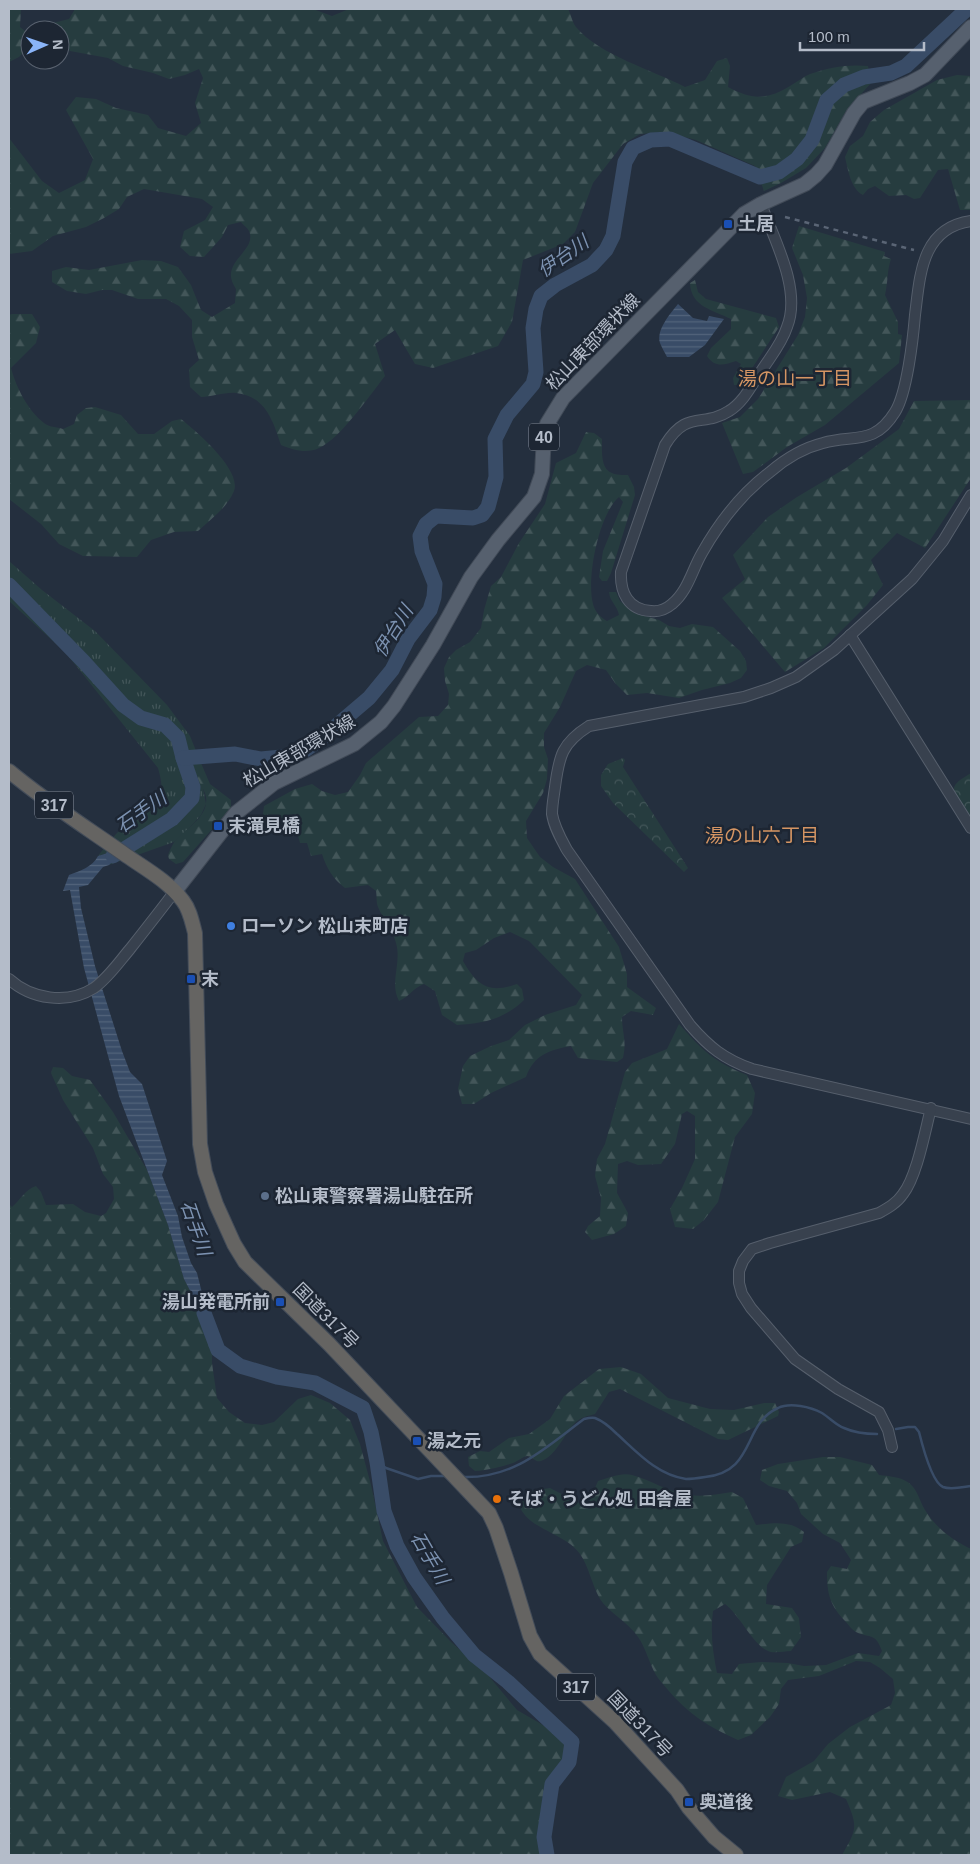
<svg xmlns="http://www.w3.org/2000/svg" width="980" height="1864" viewBox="0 0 980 1864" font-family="Helvetica,'Noto Sans JP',sans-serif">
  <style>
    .grass { fill: url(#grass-tufts) }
    .forest { fill: url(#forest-firs) }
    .park { fill: url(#park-crowns) }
    .water { fill: url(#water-rules) }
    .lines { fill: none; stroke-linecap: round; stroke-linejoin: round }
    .stream { stroke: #394c67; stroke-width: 2.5 }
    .river { stroke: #394c67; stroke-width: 15 }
    .tertiary-casing { stroke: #565f6c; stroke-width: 12 }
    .primary-casing { stroke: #414a57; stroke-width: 16 }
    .trunk-casing { stroke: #434c59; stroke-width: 16 }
    .tertiary { stroke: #38414e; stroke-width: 10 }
    .primary { stroke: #56606e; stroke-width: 14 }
    .trunk { stroke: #656462; stroke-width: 14 }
    .rail { stroke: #5a6575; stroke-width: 2.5; stroke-dasharray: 5 5; stroke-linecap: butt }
    .transit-dot { fill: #1a4fb4; stroke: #1d2633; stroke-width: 2 }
    .shop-dot { fill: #3f7fe0; stroke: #1d2633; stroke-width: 2 }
    .service-dot { fill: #5c6f8a; stroke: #1d2633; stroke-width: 2 }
    .food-dot { fill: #e8710a; stroke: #1d2633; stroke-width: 2 }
    .labels { text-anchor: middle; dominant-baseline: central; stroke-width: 5; stroke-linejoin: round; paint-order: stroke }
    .shield { fill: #1d2633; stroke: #878f9c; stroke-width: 1 }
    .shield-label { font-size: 16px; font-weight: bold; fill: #b4bcc9 }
    .poi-label { font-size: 18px; font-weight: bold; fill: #b4bcc9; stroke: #1d2633; text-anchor: start }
    .street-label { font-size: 18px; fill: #b4bcc9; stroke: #1d2633 }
    .water-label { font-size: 19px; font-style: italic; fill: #7c92b1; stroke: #1d2633 }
    .neighbourhood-label { font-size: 19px; fill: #d59563; stroke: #1d2633 }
  </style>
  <defs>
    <pattern id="grass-tufts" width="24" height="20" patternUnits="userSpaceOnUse" patternTransform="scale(1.25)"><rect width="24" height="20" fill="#263c3f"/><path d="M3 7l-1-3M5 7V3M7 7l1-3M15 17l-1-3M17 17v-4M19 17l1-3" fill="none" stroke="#435659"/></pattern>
    <pattern id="forest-firs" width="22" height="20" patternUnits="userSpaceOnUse" patternTransform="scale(1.25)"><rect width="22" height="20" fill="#263c3f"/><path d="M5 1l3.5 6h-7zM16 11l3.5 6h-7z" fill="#435659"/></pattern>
    <pattern id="park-crowns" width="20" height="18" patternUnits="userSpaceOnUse" patternTransform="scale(1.25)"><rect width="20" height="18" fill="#263c3f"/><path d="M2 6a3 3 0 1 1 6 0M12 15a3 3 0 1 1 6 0" fill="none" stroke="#435659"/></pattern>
    <pattern id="water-rules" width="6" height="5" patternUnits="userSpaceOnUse" patternTransform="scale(1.25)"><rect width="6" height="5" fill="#394c67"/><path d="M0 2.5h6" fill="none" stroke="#53647b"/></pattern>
  </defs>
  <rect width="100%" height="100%" fill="#242f3e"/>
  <path class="grass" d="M9,561L42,590L95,631L167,705L190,736L201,763L198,761L206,804L201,815L193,824L174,842L109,865L129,846L98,856C109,841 121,828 135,815C143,808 154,804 159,795C164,787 160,776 158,768L65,652L9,601Z"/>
  <g class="forest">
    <path d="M9,9H21L20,27L30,35V45L19,57L9,62Z"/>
    <path d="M75,9H313L332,16L349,9H568C571,14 572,22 576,27C599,55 653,70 685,87L705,80L717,61L727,58L730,66L728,87C752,100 767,100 790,86C797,82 803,77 810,74C829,67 849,64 868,66L871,83L846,111L825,148L806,168L781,183L764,191L755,166L696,140L666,132L640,134L623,144L593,183L575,232L563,244L523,260L512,322L498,346L433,368L415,364L395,330L375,344L385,376C370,395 340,439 319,448C307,454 293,450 281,445C273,421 266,396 236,393C224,392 213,397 201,397L190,387L189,369L199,360L192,337V320L179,306L166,299H138L112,290H102L86,294L67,291L52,282V271L66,267L89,270L142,260L161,261L178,267L191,285L201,310L212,317L235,303L236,289C217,262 258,252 249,231C248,228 243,225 241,222L228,225L222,237L204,257L190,256L180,247L184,231L205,220L213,207L202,199L144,189L127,197L119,209L104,218L86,227L53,236L32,251L9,254V138L42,181L59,193L85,180L93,159L66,110L76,97L96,99L116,108L148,115L158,128L186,136L201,123L195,103L203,78L199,69L185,75L169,79L153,73L123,66L108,58L70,51L60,41V30H40L53,23L69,19Z"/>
    <path d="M957,75L971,76L970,95L971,210H960L948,169L938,170L920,198L914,199L906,195L889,196L875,186L868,189L863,195C851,189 848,170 845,157L850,146L863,136L870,122L884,110L937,80Z"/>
    <path d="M799,226L885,252L884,256L891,259C887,270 888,283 885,295L898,322V334L902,335L899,363L825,425L787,447L753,472L743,474L722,423L740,417L758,399L798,335L805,317L807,298L803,275L792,248Z"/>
    <path d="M695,280L698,292L706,299L776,318L779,327L741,385H734L733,378L741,364L736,361C724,365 715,368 707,356L711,348L731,329V319C713,310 691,307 690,283Z"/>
    <path d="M12,314H32L40,327L36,343L11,368C16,387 28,411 44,423C48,427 57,427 63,429L74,424L77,415L86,408L95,407L121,415L138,434H154L172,421L181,419C196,431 242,470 234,491C227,508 211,519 198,531L174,532L151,540L137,557L83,556L59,544L41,524L9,499V315Z"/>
    <path d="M971,400V478L925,548L897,533L871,560L883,585L867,605L824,648L785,672L722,598L745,579L733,555L768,517L797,497L846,468L899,429L914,401Z"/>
    <path d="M586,432L594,433L602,439C602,449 600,469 612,473C616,475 623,475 628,475L634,487L635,495L611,573L607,581H602L599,577L603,551L623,502L619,497C599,514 586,578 593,604C595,612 600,617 607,621L619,615C617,605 610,602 609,592H616L620,601L634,613L659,620L669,626L680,628L692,624L713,627L740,651L746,661L747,670L741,678L730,683L702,690L679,698L647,693L627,695L615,683L606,670L587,665L576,671L560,707L544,733V747L548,759L547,779L543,793L526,821L527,838L540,857L553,867L575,879L619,947L627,974V987L656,1008L653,1015L631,1011L622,1017C622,1033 627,1040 623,1058L617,1062L578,1058L571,1046C549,1050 534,1055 526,1077L491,1093L474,1104H462L458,1089L463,1066L470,1056L491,1046L509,1040L525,1025L545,1015L576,1005L582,995L529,941L510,932L494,938L476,950L465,953L463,961C477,986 489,994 517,984L522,989L524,1000C503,1020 484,1023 457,1025L442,1015L435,991L424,984C413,988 409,997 399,1001C389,982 402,964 396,943C393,930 383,919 378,907C376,902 377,897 376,891L368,885L345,888C333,879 327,869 322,854L311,856L307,843H300L297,832L288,825C277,827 269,824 263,814L264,806L295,789L312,784L322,791L335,795L348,792L360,775L366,763L419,717L438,716L448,705L449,694L445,681L444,668L449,657L456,650L470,642L481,628L484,610L491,586L501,577L519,543L545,504L556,463L576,453Z"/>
    <path d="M198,761L201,763L210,784L231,800V808L183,862L176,864L169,859L168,855C170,850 172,845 175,841C186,828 209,817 206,797C204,787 196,779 194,768Z"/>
    <path d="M679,1024C703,1051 713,1061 747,1075L755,1093L752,1114L735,1137L718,1202L704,1220L693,1229L675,1227L670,1209L682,1188L695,1159V1116L687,1111L682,1114L675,1144L661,1164L638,1165L627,1161L618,1164L617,1193L628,1213L626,1226L614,1234L592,1240L585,1232L588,1226L600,1216L601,1198L595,1176L597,1159L605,1144L625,1072L632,1063L667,1049Z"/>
    <path d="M53,1067L63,1068L72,1076L90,1080L113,1112L147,1170L168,1225L184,1279L212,1333V1363L217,1398L229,1412L245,1423L262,1425L274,1422L298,1399L311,1395L330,1403L350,1420L360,1444L371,1485L383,1541L417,1607L451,1642L487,1674L517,1710L555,1732L565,1743L564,1761L546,1783L539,1833L543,1855H9V1204L12,1207C20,1200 26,1189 36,1186L41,1192L46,1205L73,1204L85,1212L101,1216L106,1213L114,1199L113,1187L103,1174L93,1148L63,1100L51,1073Z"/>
    <path d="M621,1367L641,1374L668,1398L710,1409L734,1410L764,1403H775L779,1412L778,1416L728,1440L718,1439L620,1389L609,1392L595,1414C588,1416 582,1417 577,1421C566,1430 557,1456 541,1461C535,1463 533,1456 527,1456C522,1457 518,1461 513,1463C500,1467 489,1470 475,1471L469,1466L468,1457L480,1451L489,1452L509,1438L529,1434L550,1419L564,1396L599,1369Z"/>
    <path d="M823,1457H840L872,1465L879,1475C889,1476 901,1477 909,1483C918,1490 919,1500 925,1510C936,1528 952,1540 971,1549V1855H842C857,1829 858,1827 846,1799L830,1792L792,1800L778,1796L786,1777L814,1761L828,1744L850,1727L891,1705L895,1693L893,1679L880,1668L870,1662L856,1661L819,1676L788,1680L781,1689L779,1704L770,1717L751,1735L738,1740C710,1728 687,1713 668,1690C664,1685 659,1680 656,1675C649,1663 646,1648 638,1637C628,1622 608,1612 600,1599C592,1585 589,1567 580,1554C565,1532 523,1529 518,1501L527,1492L550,1488L587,1507L598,1481C608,1478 622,1472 632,1475C652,1480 669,1493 690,1495C704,1497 718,1494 732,1492L743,1498L756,1525C774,1523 789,1520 804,1532L802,1542L791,1547L767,1585L766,1604L792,1608L799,1618L801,1637L791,1651C785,1651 777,1653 771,1652C755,1649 740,1615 725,1604L713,1611C710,1633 713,1653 717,1673L732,1674L739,1664L761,1662L788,1663L804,1666L826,1665L858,1653L879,1656L882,1651C875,1632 871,1639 856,1632C852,1630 848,1624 845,1621C830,1605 827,1594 827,1572L831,1566L847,1569L851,1560L840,1543L823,1534L801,1514L797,1503L787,1491L769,1486L760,1480L762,1470L778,1464Z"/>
  </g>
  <g class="park">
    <path d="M623,758L625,760L623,767L688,868L684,872L613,803L601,786V775L608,764Z"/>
    <path d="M971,773V820L954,793C952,782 964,778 971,773Z"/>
  </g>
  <g class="water">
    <path d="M678,304L693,318L707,321L709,316L724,319L705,345L689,357H667C665,353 662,348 660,343C656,330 670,314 678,304Z"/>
    <path d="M131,846L109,865L103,867L88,885L79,887L81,908L95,966L122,1051L130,1072L142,1084L167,1161L162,1175L178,1216L182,1237L191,1263L197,1273L212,1333L184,1279L168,1225L119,1096L84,968L70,890L63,891L69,875C79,871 93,867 98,856Z"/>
  </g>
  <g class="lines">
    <g class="stream">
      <path d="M896,1429L908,1427H915L919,1432C922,1444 932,1482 943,1487C951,1490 963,1487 971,1486"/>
      <path d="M377,1462L386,1468L418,1479L431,1476H446"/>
      <path d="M462,1477C514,1479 545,1448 584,1419C588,1418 592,1417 595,1418C603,1421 611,1428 617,1434C637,1452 657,1475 686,1479C692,1479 699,1478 705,1477C756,1472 742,1424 778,1408C790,1402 811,1407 822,1413C830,1418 836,1425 844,1428C855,1433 865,1434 877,1434"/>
    </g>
    <g class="river">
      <path d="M9,585L84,662L123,705L141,718L165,725L178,738L183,758L193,787L192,798L172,819L113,856"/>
      <path d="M183,758L235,754L261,759L292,756L305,750L322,738L369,698L392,670L408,639L430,610L434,597L435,584L422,551L420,536L426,524L436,516L473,518L482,515L488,507L496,477L495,439L507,415L533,384L536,372L533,328L536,309L541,296L555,285L592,265L606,250L613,236L625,162L633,148L651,140L670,139L760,177L779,172L797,159L812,140L827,100L844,85L864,77L891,73L906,66L967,9"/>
      <path d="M204,1313L218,1350L240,1366L277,1377L315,1383L363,1408L371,1432L377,1462L384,1511L397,1546L414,1577L443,1618L474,1655L508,1682L572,1742L569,1762L552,1784L544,1837L547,1855"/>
    </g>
    <g class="tertiary-casing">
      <g id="tertiary">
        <path d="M761,204C774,239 802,290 787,327C782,343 771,356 762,370C752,384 744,402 729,411C703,428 687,409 665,445L621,572C620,592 628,610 651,611C659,612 665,610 672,604C688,591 692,570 702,553C720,521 741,494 770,472C785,459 803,448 823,443C854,434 874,446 895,412C907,393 913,339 915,315C920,276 921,228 971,221"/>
        <path d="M971,495L943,541L912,579L834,650L796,677L771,688L744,697L589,726C562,743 559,756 555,787C554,795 552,805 552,814C554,827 561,839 567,850L690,1025C709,1047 724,1059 752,1069L971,1119"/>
        <path d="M850,635L971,828"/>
        <path d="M9,979C31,999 67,1005 94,988C108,978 119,962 130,949C145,930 160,911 175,891"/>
        <path d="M892,1447L888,1430L879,1412L838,1389L795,1359L751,1308L742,1294L739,1283V1271L743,1261L752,1249L770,1243L879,1213C888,1208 897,1203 903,1194C917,1176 925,1131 931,1108"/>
      </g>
    </g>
    <g class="primary-casing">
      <path id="primary" d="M175,891L236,813L274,783L354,744L381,722L394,706L433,645L471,577L498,540L534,497L542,474L544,435L547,424L563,398L744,214L761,204L805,184L816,175L825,165L854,113L863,102L910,83L925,75L971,27"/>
    </g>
    <g class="trunk-casing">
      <path id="trunk" d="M9,771C46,802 87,828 127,856C146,869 169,882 183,901C190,910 192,922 195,933L200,1144L205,1172L216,1204L234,1244L245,1262L329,1344L489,1513L496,1528L511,1573L530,1636L540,1654L615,1722L677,1790L689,1808L714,1837L736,1855"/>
    </g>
    <use href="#tertiary" class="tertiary"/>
    <use href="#primary" class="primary"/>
    <use href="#trunk" class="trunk"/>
    <path class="rail" d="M785,217L914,250"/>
  </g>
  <g class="transit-dot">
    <rect x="723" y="219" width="10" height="10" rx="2.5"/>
    <rect x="213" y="821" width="10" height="10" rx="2.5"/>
    <rect x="186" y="974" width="10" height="10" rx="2.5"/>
    <rect x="275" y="1297" width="10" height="10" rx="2.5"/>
    <rect x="412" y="1436" width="10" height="10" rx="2.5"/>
    <rect x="684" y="1797" width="10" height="10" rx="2.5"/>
  </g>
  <circle class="shop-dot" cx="231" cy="926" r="5"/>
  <circle class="service-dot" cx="265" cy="1196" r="5"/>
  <circle class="food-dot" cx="497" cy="1499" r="5"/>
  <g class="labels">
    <g class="shield">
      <rect x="529" y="423.5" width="30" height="27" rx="4"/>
      <rect x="35" y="791.5" width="38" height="27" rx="4"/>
      <rect x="557" y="1673.5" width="38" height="27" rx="4"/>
    </g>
    <g class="shield-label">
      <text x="544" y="437">40</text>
      <text x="54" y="805">317</text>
      <text x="576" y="1687">317</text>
    </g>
    <g class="poi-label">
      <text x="738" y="224">土居</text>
      <text x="228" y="826">末滝見橋</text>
      <text x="241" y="926">ローソン 松山末町店</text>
      <text x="201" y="979">末</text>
      <text x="275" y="1196">松山東警察署湯山駐在所</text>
      <text x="270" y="1302" text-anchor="end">湯山発電所前</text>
      <text x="427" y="1441">湯之元</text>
      <text x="507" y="1499">そば・うどん処 田舎屋</text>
      <text x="699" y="1802">奥道後</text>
    </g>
    <g class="street-label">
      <text transform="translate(593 342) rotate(-46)">松山東部環状線</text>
      <text transform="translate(299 751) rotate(-30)">松山東部環状線</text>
      <text transform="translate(326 1316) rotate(45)">国道317号</text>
      <text transform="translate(640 1724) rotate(46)">国道317号</text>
    </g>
    <g class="water-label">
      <text transform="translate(563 256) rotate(-35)">伊台川</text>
      <text transform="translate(393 631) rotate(-58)">伊台川</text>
      <text transform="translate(141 812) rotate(-35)">石手川</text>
      <text transform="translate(196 1228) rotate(71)">石手川</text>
      <text transform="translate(430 1558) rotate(60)">石手川</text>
    </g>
    <g class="neighbourhood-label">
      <text x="795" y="378">湯の山一丁目</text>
      <text x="762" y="835">湯の山六丁目</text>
    </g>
  </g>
  <rect width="980" height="1864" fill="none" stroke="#b4bcc9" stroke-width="20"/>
  <g transform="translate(45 45) rotate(88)"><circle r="24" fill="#1d2633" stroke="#59626f"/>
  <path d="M0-4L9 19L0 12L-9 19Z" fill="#8ab4f8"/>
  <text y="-8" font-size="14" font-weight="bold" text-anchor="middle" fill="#b4bcc9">N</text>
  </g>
  <path d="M800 42v8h124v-8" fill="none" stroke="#b4bcc9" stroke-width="2.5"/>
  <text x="808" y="42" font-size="15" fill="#b4bcc9" stroke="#1d2633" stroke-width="4" paint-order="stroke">100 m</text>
</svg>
